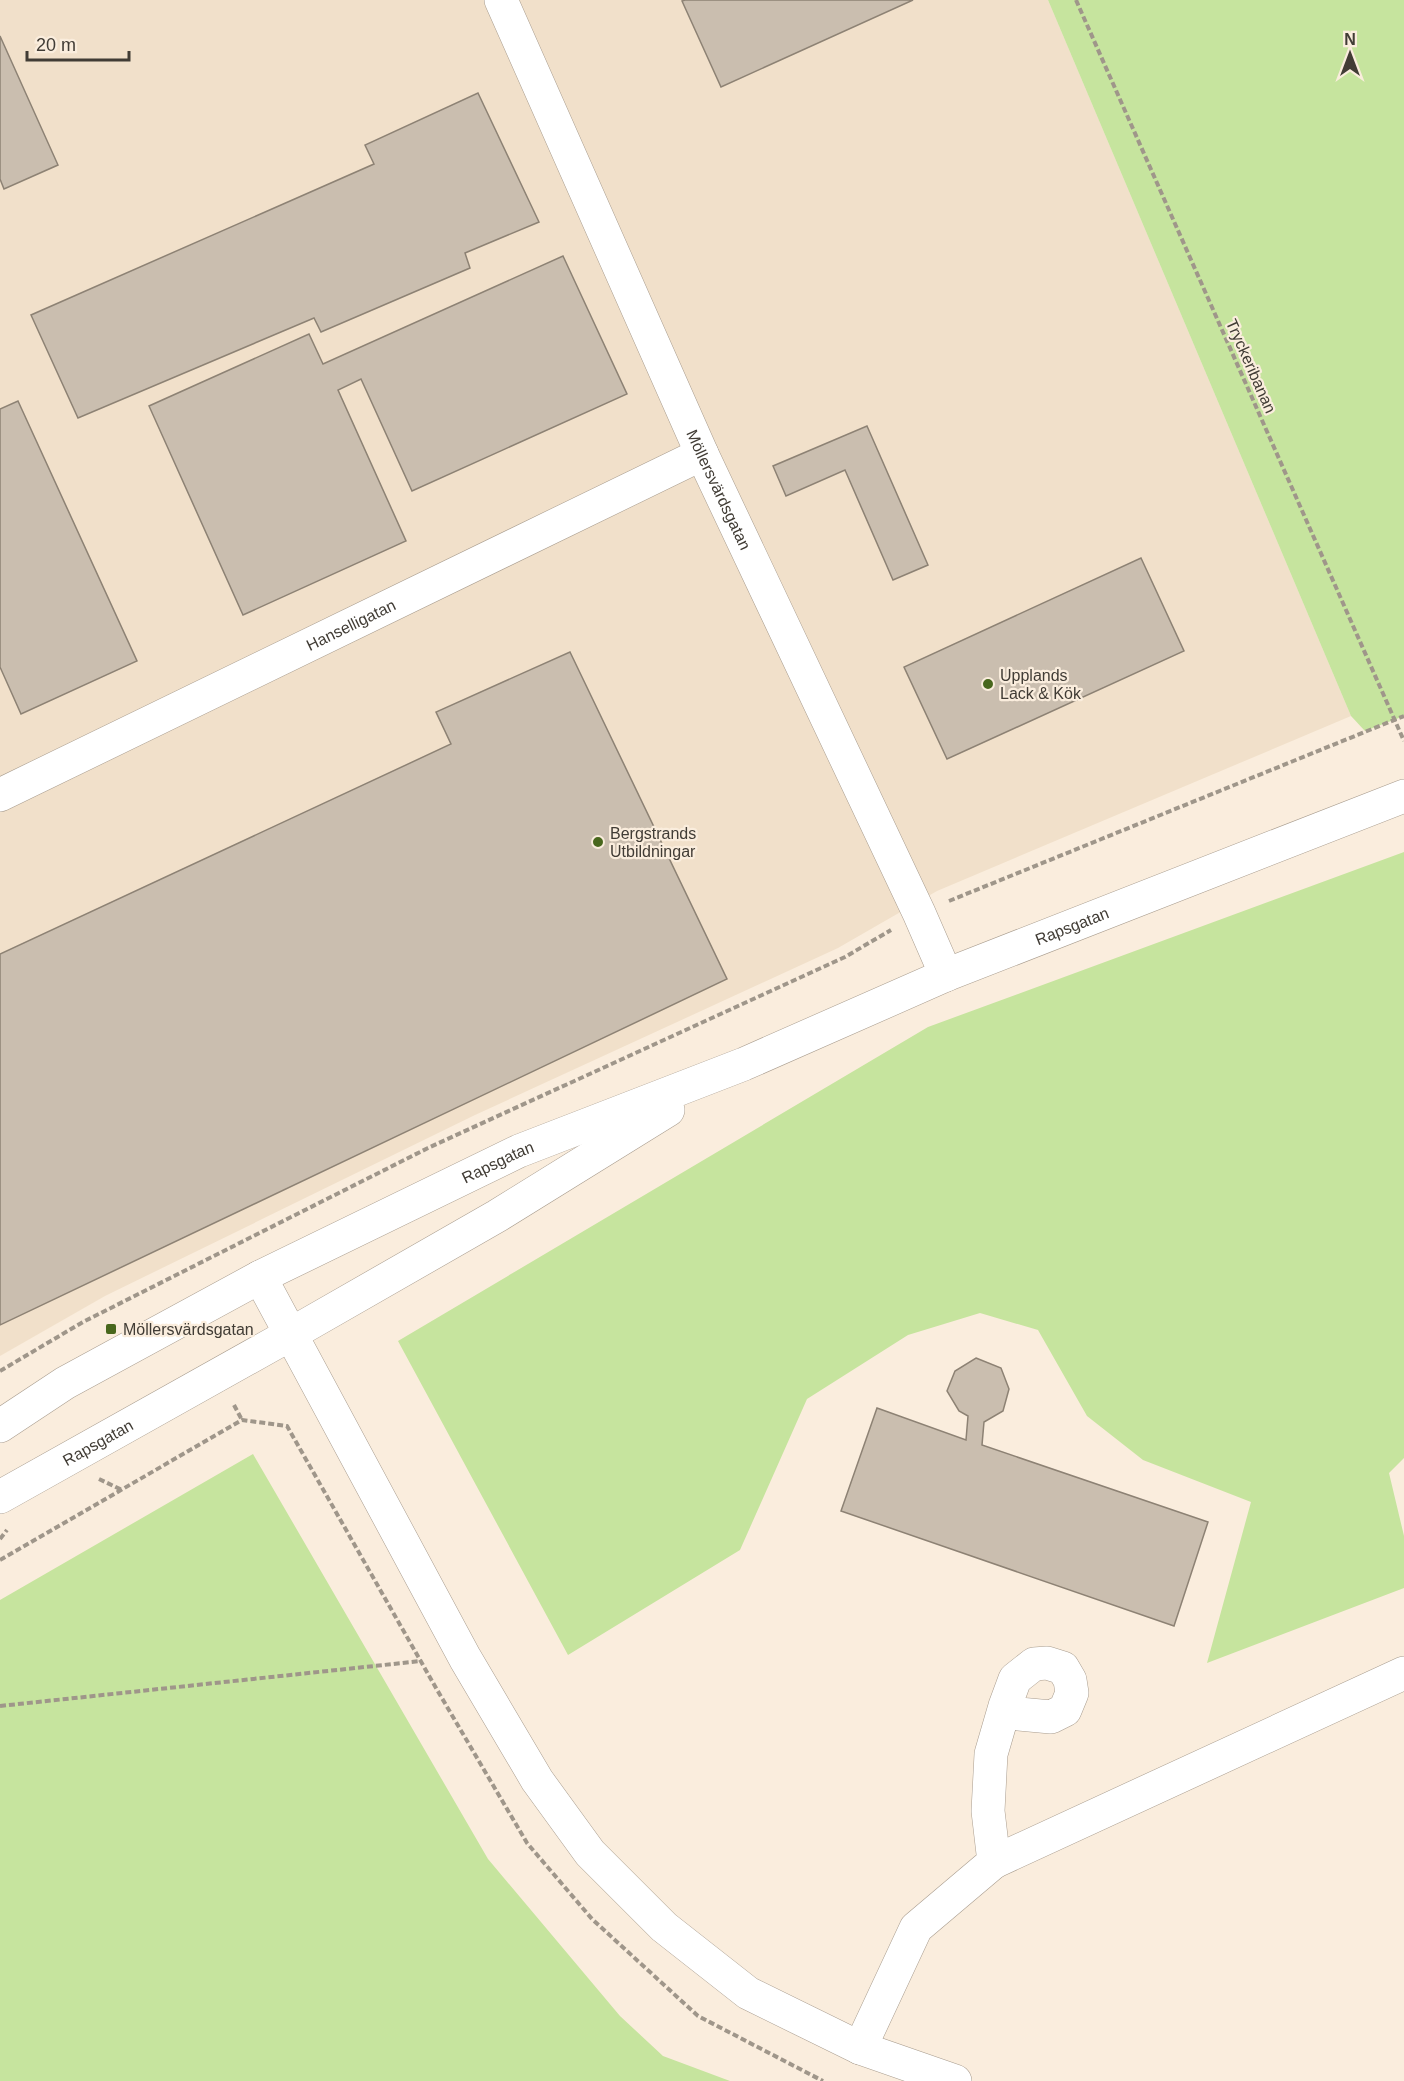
<svg xmlns="http://www.w3.org/2000/svg" width="1404" height="2081" viewBox="0 0 1404 2081" font-family="Arial,sans-serif">
  <style>
    .built { fill: #f1e0ca }
    .green { fill: #c6e49e }
    .building { fill: #cabeaf; stroke: #8d8274; stroke-width: 1.5 }
    .lines { fill: none; stroke-linecap: round; stroke-linejoin: round }
    .minor-casing { stroke: #a99d8f; stroke-width: 34 }
    .path { stroke: #9f968a; stroke-width: 4; stroke-dasharray: 6 3; stroke-linecap: butt }
    .minor { stroke: #fff; stroke-width: 33 }
    .poi-dot { fill: #48671d; stroke: #faeddd; stroke-width: 2 }
    .labels { text-anchor: middle; dominant-baseline: central; stroke-width: 4.5; stroke-linejoin: round; paint-order: stroke }
    .street-label { font-size: 16px; fill: #413c35; stroke: #faeddd }
    .poi-label { font-size: 16px; fill: #413c35; stroke: #faeddd; text-anchor: start }
  </style>
  <rect width="100%" height="100%" fill="#faeddd"/>
  <path class="built" d="M0,0H1048L1351,716L937,891L838,948L475,1115L105,1296L0,1356Z"/>
  <g class="green">
    <path d="M1048,0H1404V716L1365,731L1351,716Z"/>
    <path d="M1404,852V1458L1389,1473L1404,1536V1588L1207,1663L1251,1502L1143,1460L1087,1416L1038,1330L980,1313L908,1335L807,1399L740,1550L568,1655L398,1341L928,1027Z"/>
    <path d="M253,1454L488,1859L620,2016L663,2056L730,2081H0V1600Z"/>
  </g>
  <g class="building">
    <path d="M685,0H913L721,87L682,1Z"/>
    <path d="M0,36L58,165L4,189L0,179Z"/>
    <path d="M478,93L539,222L465,253L470,268L321,332L314,318L78,418L31,315L374,164L365,145Z"/>
    <path d="M563,256L627,394L412,491L361,379L338,390L406,541L243,615L149,406L309,334L323,364Z"/>
    <path d="M18,401L137,661L21,714L0,667V409Z"/>
    <path d="M867,426L928,565L893,580L845,470L786,496L773,466Z"/>
    <path d="M1141,558L1184,651L947,759L904,667Z"/>
    <path d="M570,652L727,979L0,1325V954L451,744L436,712Z"/>
    <path d="M976,1358L1001,1368L1009,1389L1003,1411L984,1422L982,1445L1208,1522L1174,1626L841,1511L877,1408L966,1440L968,1416L959,1411L947,1391L955,1371Z"/>
  </g>
  <g class="lines">
    <g class="minor-casing">
      <g id="minor">
        <path id="s1" d="M501,0L702,454L919,913L946,975"/>
        <path id="s2" d="M0,795L702,454"/>
        <path d="M260,1277L465,1658L537,1780L590,1853L664,1927L748,1993L860,2048L955,2081"/>
        <path id="s3" d="M0,1426L65,1383L260,1277L519,1151L744,1064L946,975L1404,796"/>
        <path id="s4" d="M0,1497L291,1334L497,1216L668,1110"/>
        <path d="M994,1862L1404,1673"/>
        <path d="M860,2048L916,1928L994,1862L988,1811L991,1754L1005,1706L1015,1679L1034,1664L1047,1663L1063,1668L1070,1680L1072,1693L1065,1710L1051,1717L1019,1714L1005,1706"/>
      </g>
    </g>
    <g class="path">
      <path d="M1076,0L1404,741"/>
      <path d="M949,901L1404,716"/>
      <path d="M0,1371L83,1322L428,1148L845,957L891,930"/>
      <path d="M234,1405L242,1420"/>
      <path d="M99,1479L122,1490"/>
      <path d="M0,1539L7,1530"/>
      <path d="M0,1560L242,1420L287,1426L436,1688L527,1843L592,1919L698,2016L823,2081"/>
      <path d="M0,1706L421,1661"/>
    </g>
    <use href="#minor" class="minor"/>
  </g>
  <g class="poi-dot">
    <circle cx="988" cy="684" r="6"/>
    <circle cx="598" cy="842" r="6"/>
    <rect x="105" y="1323" width="12" height="12" rx="3"/>
  </g>
  <g class="labels">
    <g class="street-label">
      <text transform="translate(1251 366) rotate(66)">Tryckeribanan</text>
      <text stroke="none"><textPath href="#s1" startOffset="536">Möllersvärdsgatan</textPath></text>
      <text stroke="none"><textPath href="#s2" startOffset="390">Hanselligatan</textPath></text>
      <text stroke="none"><textPath href="#s3" startOffset="1185">Rapsgatan</textPath></text>
      <text stroke="none"><textPath href="#s3" startOffset="564">Rapsgatan</textPath></text>
      <text stroke="none"><textPath href="#s4" startOffset="112">Rapsgatan</textPath></text>
    </g>
    <g class="poi-label">
      <text x="1000" y="675">Upplands<tspan x="1000" dy="18">Lack &amp; Kök</tspan></text>
      <text x="610" y="833">Bergstrands<tspan x="610" dy="18">Utbildningar</tspan></text>
      <text x="123" y="1329">Möllersvärdsgatan</text>
    </g>
  </g>
  <g transform="translate(1350 54)" stroke="#faeddd" stroke-width="4.5" paint-order="stroke">
  <path d="M0-4.5L10 22L0 15L-10 22Z" fill="#413c35"/>
  <text y="-9" font-size="16" font-weight="bold" text-anchor="middle" fill="#413c35">N</text>
  </g>
  <path d="M27 51v9h102v-9" fill="none" stroke="#413c35" stroke-width="3"/>
  <text x="36" y="51" font-size="18" fill="#413c35" stroke="#faeddd" stroke-width="4.5" paint-order="stroke">20 m</text>
</svg>
